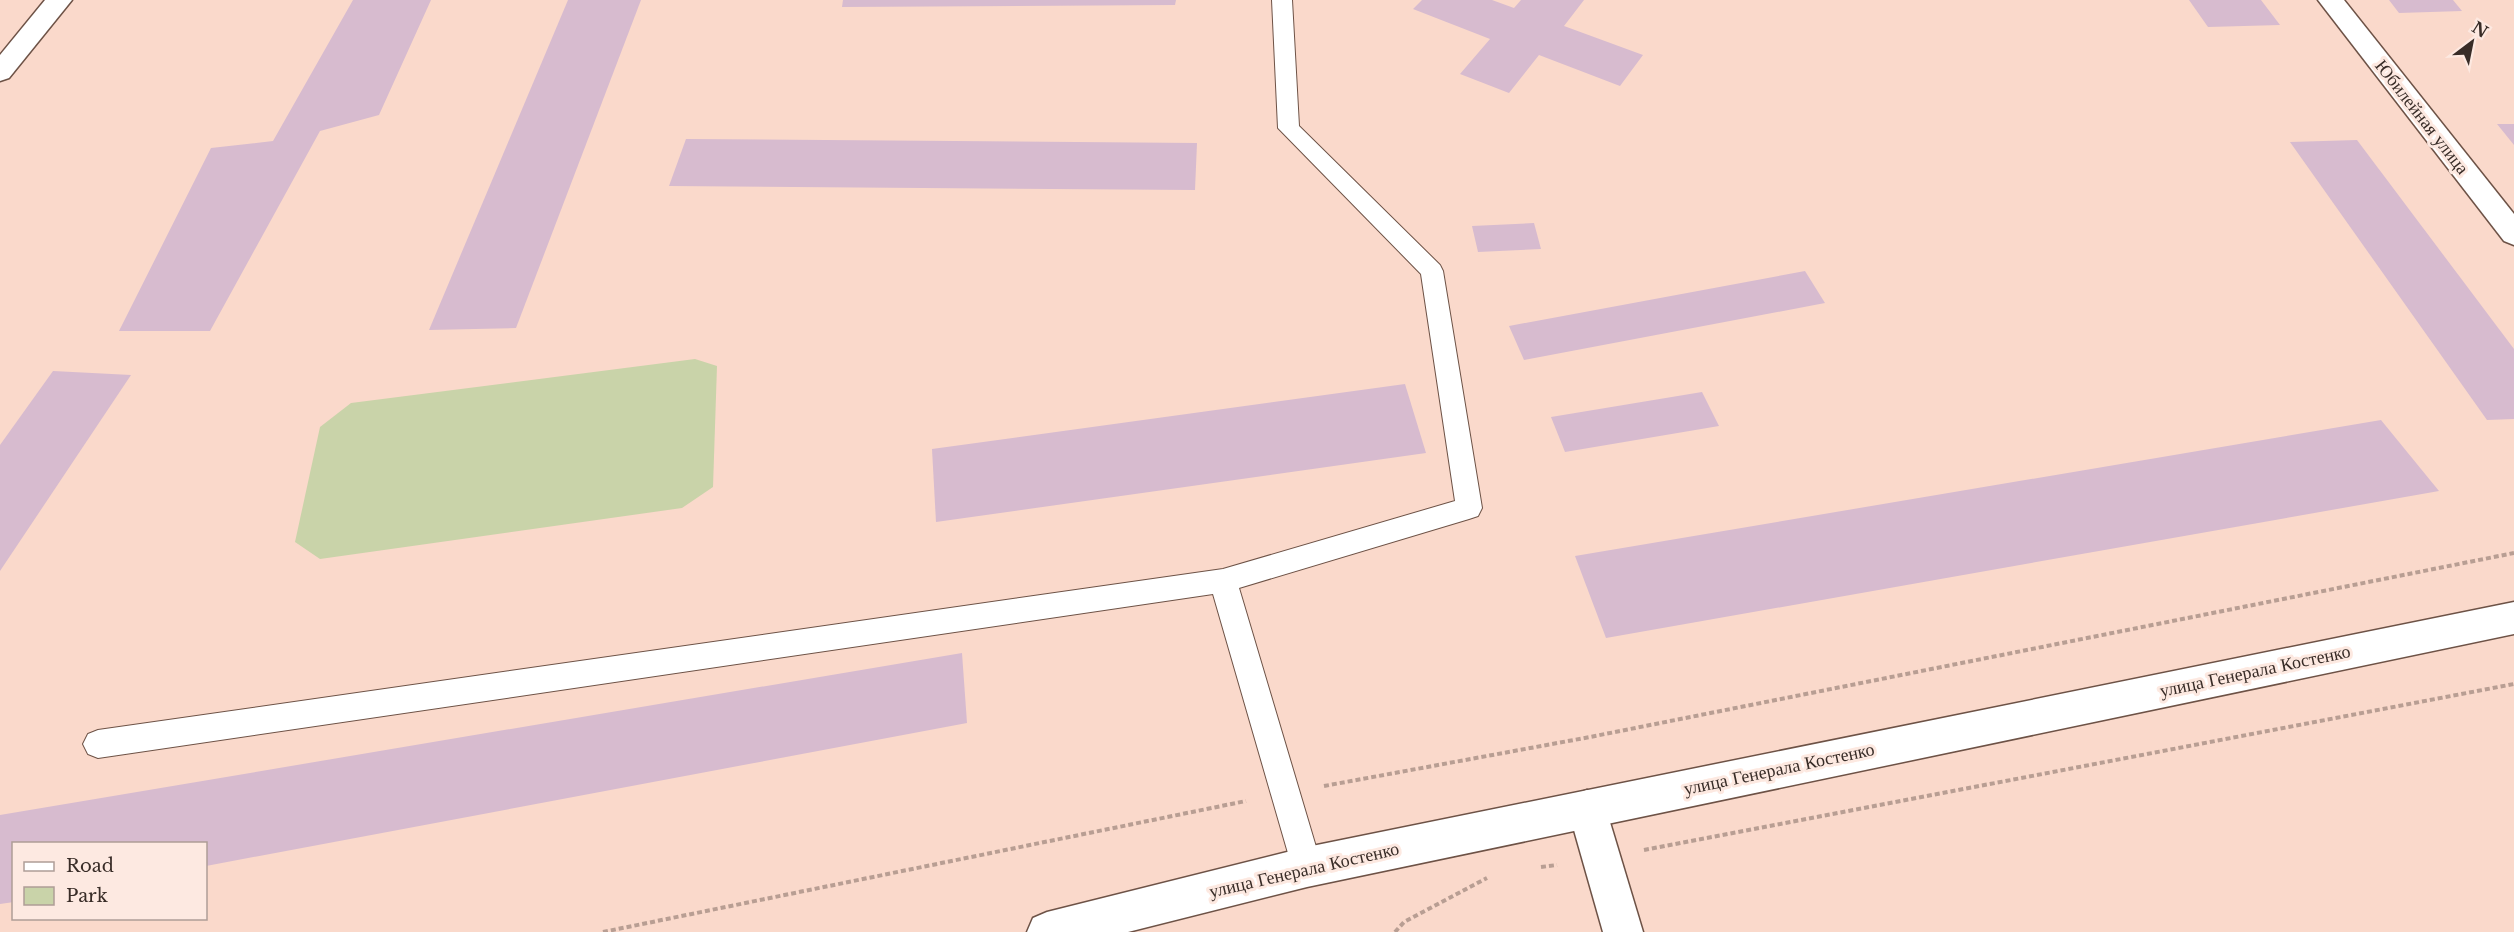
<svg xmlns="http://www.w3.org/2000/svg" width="2514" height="932" viewBox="0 0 2514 932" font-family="'Libre Baskerville',serif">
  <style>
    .green { fill: #c9d3a9 }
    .building { fill: #d7bbcf }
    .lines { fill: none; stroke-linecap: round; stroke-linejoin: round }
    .lane-casing { stroke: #6d5246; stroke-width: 2 }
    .street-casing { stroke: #6d5246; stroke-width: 3 }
    .secondary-casing { stroke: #6d5246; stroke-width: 3 }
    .path { stroke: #b89e93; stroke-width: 4; stroke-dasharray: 5 3; stroke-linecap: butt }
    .lane { fill: #fff; fill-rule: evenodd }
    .street { fill: #fff; fill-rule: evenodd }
    .secondary { fill: #fff; fill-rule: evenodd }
    .labels { text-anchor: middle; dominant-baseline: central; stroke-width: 6; stroke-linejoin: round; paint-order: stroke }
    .street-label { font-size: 18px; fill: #382c27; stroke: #fde9e1 }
  </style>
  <rect width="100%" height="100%" fill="#fad9cb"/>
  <path class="green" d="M695,359L717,366L713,487L682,508L320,559L295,542L320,427L351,403Z"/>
  <g class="building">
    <path d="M353,0H431L379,115L320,131L210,331H119L211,148L273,141Z"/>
    <path d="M568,0H641L516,328L429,330Z"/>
    <path d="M843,0H1176L1175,5L842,7Z"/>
    <path d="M1422,0H1492L1514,8L1521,0H1584L1564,26L1643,55L1620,86L1539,55L1509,93L1460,74L1490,39L1413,9Z"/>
    <path d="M2189,0H2261L2280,25L2208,27Z"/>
    <path d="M2389,0H2453L2462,11L2399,13Z"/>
    <path d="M2497,124H2514V145Z"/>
    <path d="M686,139L1197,143L1195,190L669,186Z"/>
    <path d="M2357,140L2514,349V419L2487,420L2290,142Z"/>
    <path d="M1534,223L1541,249L1478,252L1472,226Z"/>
    <path d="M1805,271L1825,303L1524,360L1509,326Z"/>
    <path d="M53,371L131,375L0,571V445Z"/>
    <path d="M1405,384L1426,453L936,522L932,449Z"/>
    <path d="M1702,392L1719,426L1565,452L1551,417Z"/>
    <path d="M2381,420L2439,491L1606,638L1575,556Z"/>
    <path d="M962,653L967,723L206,866V844H14V902L0,904V815Z"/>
  </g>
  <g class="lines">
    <g class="lane-casing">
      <path id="lane" d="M1272,0H1292L1299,126L1440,265L1443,271L1482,508L1478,516L1469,519L1239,588L1322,867L1318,878L1307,882L1296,878L1292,867L1213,594L98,758L88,754L83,744L88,734L98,730L1223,569L1455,501L1421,274L1278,128Z"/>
    </g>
    <g class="street-casing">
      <g id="street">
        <path d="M45,0H72L9,78L0,81V55Z"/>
        <path d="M1587,790L1601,796L1606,809L1643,932H1603L1568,809L1573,796Z"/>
      </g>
    </g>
    <g class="secondary-casing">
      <g id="secondary">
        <path d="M2318,0H2344L2514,214V245L2504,241Z"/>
        <path d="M2514,602V634L1307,887L1128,932H1027L1033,918L1047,912L1307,847Z"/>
      </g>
    </g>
    <g class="path">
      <path d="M1324,786L1590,737L2514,553"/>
      <path d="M1644,850L2514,684"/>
      <path d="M1541,867L1557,865"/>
      <path d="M603,932L1246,801"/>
      <path d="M1395,932L1404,922L1487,878"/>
    </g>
    <use href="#lane" class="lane"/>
    <use href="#street" class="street"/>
    <use href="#secondary" class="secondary"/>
  </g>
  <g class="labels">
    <g class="street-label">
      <text transform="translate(2422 117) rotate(52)">Юбилейная улица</text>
      <text transform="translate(2255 671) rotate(-12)">улица Генерала Костенко</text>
      <text transform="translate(1779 769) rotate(-12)">улица Генерала Костенко</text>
      <text transform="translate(1304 870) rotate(-13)">улица Генерала Костенко</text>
    </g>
  </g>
  <rect x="12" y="842" width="195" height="78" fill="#fde9e1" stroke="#ae9d97" stroke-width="1.5"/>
  <rect x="24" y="862" width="30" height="9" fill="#ffffff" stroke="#ae9d97" stroke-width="1.5"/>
  <text x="66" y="872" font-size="18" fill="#382c27">Road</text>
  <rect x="24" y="887" width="30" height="18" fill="#c9d3a9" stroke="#ae9d97" stroke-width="1.5"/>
  <text x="66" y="902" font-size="18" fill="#382c27">Park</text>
  <g transform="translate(2472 42) rotate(32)" stroke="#fde9e1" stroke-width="4.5" paint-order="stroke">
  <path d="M0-4.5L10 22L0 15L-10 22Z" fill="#382c27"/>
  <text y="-9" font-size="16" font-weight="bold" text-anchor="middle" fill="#382c27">N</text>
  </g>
</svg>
